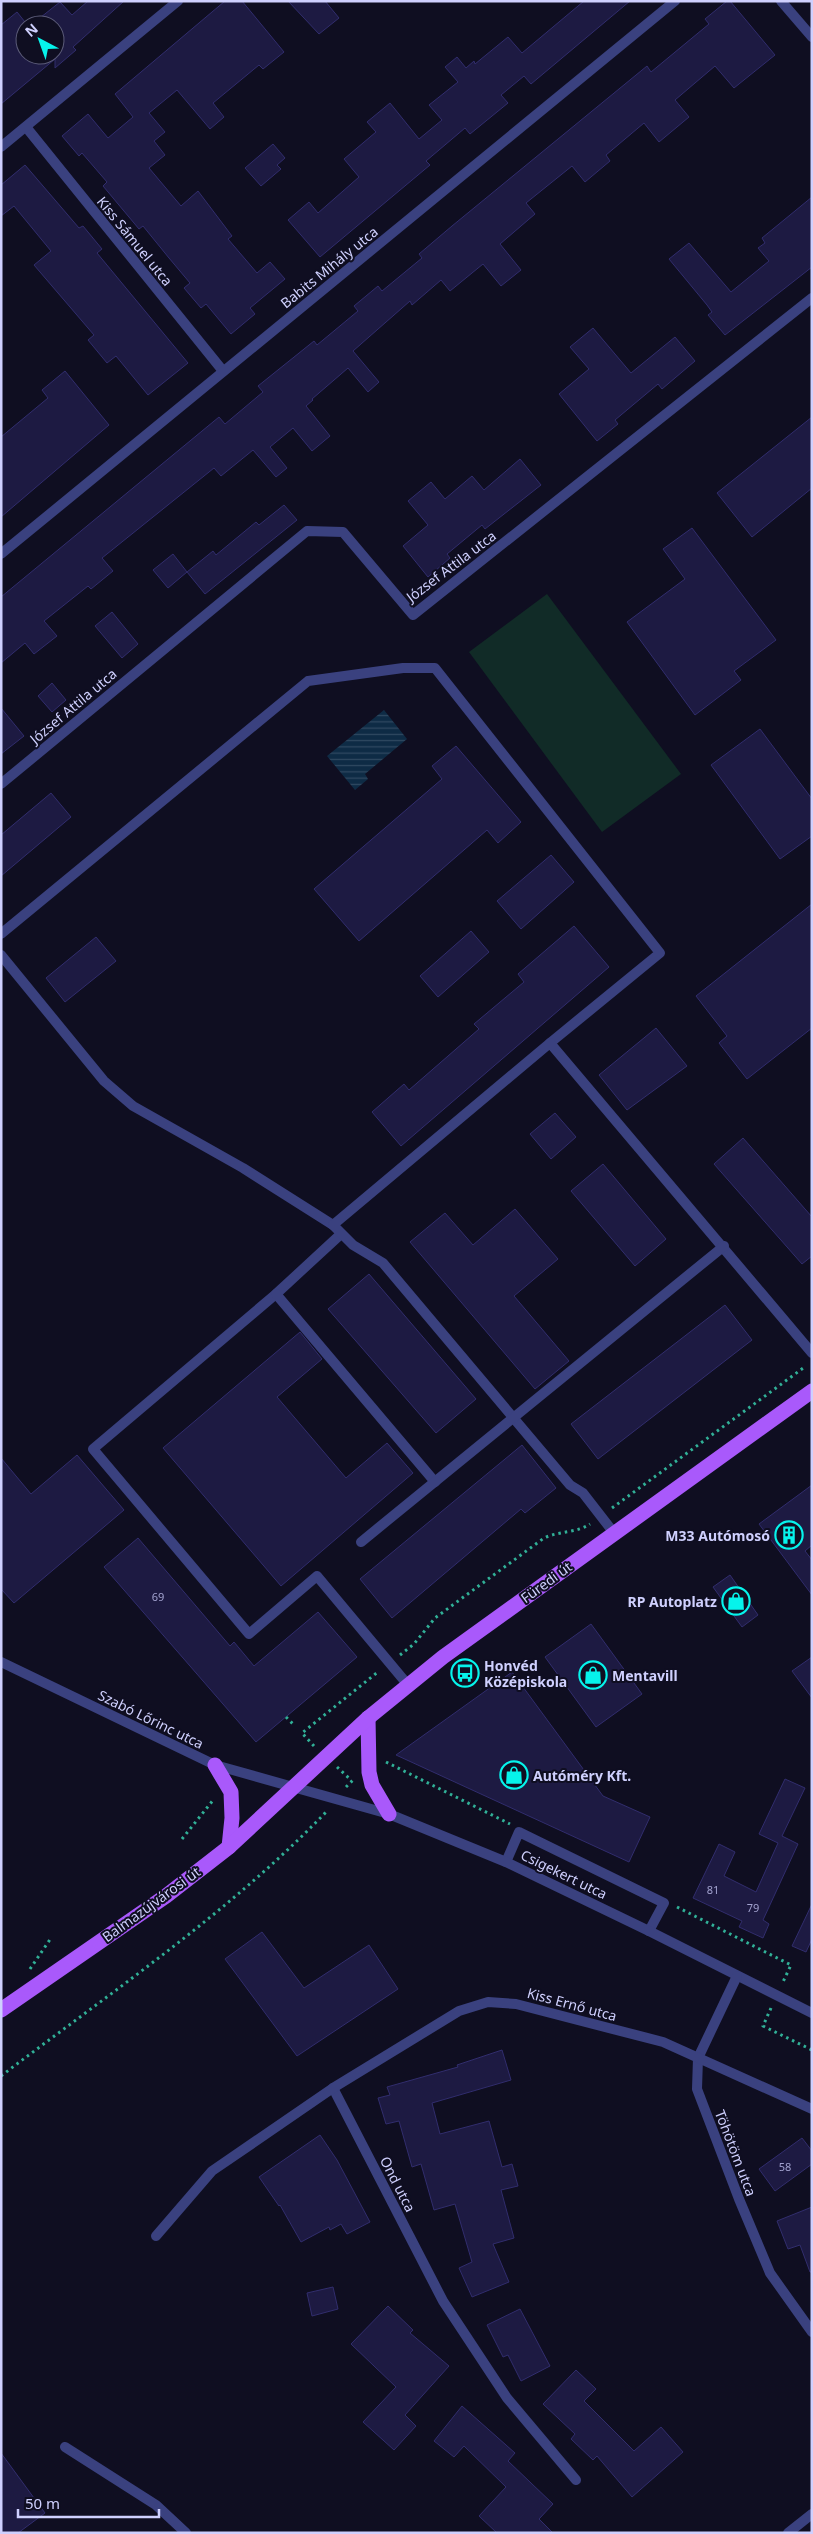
<svg xmlns="http://www.w3.org/2000/svg" width="813" height="2534" viewBox="0 0 813 2534" font-family="'Noto Sans',sans-serif">
  <style>
    .pitch { fill: #112b27 }
    .water { fill: url(#water-rules) }
    .building { fill: #1d1a42; stroke: #312d6d }
    .lines { fill: none; stroke-linecap: round; stroke-linejoin: round }
    .path { stroke: #31b097; stroke-width: 3; stroke-dasharray: 2.5 4; stroke-linecap: butt }
    .lane { stroke: #3a417f; stroke-width: 10 }
    .street { stroke: #3a417f; stroke-width: 10 }
    .primary { stroke: #a959fb; stroke-width: 15 }
    .labels { text-anchor: middle; dominant-baseline: central; stroke-width: 4; stroke-linejoin: round; paint-order: stroke }
    .number-label { font-size: 11px; fill: #a2a2cf }
    .street-label { font-size: 14px; fill: #cfd0fe; stroke: #0f0e21 }
    .poi-label { font-size: 14px; font-weight: bold; fill: #cfd0fe; stroke: #0f0e21; text-anchor: start }
  </style>
  <defs>
    <pattern id="water-rules" width="6" height="5" patternUnits="userSpaceOnUse" patternTransform="scale(1.25)"><rect width="6" height="5" fill="#0e2b45"/><path d="M0 2.5h6" fill="none" stroke="#304961"/></pattern>
  </defs>
  <rect width="100%" height="100%" fill="#0f0e21"/>
  <path class="pitch" d="M547,594L681,774L602,832L469,652Z"/>
  <path class="water" d="M384,710L407,739L365,774L368,779L355,790L327,756Z"/>
  <g class="building">
    <path d="M88,1H124L73,47L76,50L55,68V59L1,104V25L17,12L25,22V55H55V25H31L60,2L72,15Z"/>
    <path d="M225,1H242L284,52L263,69L259,65L213,103L224,117L210,129L177,90L149,113L165,132L154,141L165,155L149,168L181,206L198,191L232,236L228,239L257,273L270,262L285,279L250,308L255,314L231,334L206,304L201,308L184,288L190,283L169,258L143,226L139,229L103,186L107,182L82,153L79,156L62,136L88,114L108,138L133,117L115,94Z"/>
    <path d="M288,1H325L339,18L319,34Z"/>
    <path d="M584,1H630L531,84L524,76L501,95L508,103L470,134L465,128L426,161L430,165L320,257L288,220L309,202L318,213L359,177L344,159L376,132L367,122L390,103L419,139L442,120L429,105L458,82L445,67L457,57L466,68L474,61L475,64L508,37L522,53Z"/>
    <path d="M727,1H730L775,55L734,88L715,66L675,100L689,117L659,142L644,123L606,155L610,161L585,182L572,166L526,203L535,214L500,244L521,270L501,286L483,264L450,291L441,280L412,305L410,301L353,351L379,382L368,392L348,368L312,399L313,400L306,406L330,436L312,451L293,428L270,447L287,468L276,477L253,450L221,476L214,468L102,558L113,571L91,589L88,586L44,621L57,636L34,654L25,643L1,663V597L219,417L225,424L263,392L258,386L314,341L317,345L358,311L354,306L378,286L382,291L422,258L419,254L452,226L647,66L651,72L709,24L705,19Z"/>
    <path d="M273,144L285,158L277,165L281,169L261,186L245,168Z"/>
    <path d="M25,165L79,228L83,226L102,249L97,253L188,363L148,395L116,356L107,363L88,340L94,335L34,265L51,251L14,206L1,216V185Z"/>
    <path d="M812,197V267L725,335L708,315L712,312L707,305L669,259L689,243L731,292L769,261L758,248L765,243L762,238Z"/>
    <path d="M593,328L631,373L675,337L695,361L662,389L658,384L615,420L618,424L597,441L559,394L589,369L570,347Z"/>
    <path d="M65,371L109,425L1,517V437L48,398L42,390Z"/>
    <path d="M812,417V488L752,537L717,493Z"/>
    <path d="M520,459L541,485L485,529L482,525L447,554L450,558L428,577L403,546L428,525L408,501L431,482L445,499L472,476L484,490Z"/>
    <path d="M284,505L297,520L205,594L187,572L213,551L216,555L256,522L259,525Z"/>
    <path d="M692,528L776,640L734,671L741,680L695,715L627,622L685,579L663,549Z"/>
    <path d="M173,554L187,572L168,588L153,570Z"/>
    <path d="M112,612L138,644L122,658L95,626Z"/>
    <path d="M52,683L66,700L52,712L38,696Z"/>
    <path d="M1,708L24,736L1,754Z"/>
    <path d="M760,729L812,799V836L780,859L711,765Z"/>
    <path d="M456,746L521,822L498,843L487,830L359,941L314,889L442,779L432,766Z"/>
    <path d="M51,793L71,817L1,876V835Z"/>
    <path d="M551,855L574,882L521,929L497,901Z"/>
    <path d="M812,904V1028L747,1079L719,1043L727,1036L696,996Z"/>
    <path d="M574,926L609,967L401,1146L372,1112L404,1084L409,1090L479,1029L474,1024L524,982L518,974Z"/>
    <path d="M471,931L489,952L438,997L420,976Z"/>
    <path d="M96,937L116,961L65,1002L46,978Z"/>
    <path d="M656,1028L687,1066L627,1110L599,1075Z"/>
    <path d="M555,1113L576,1137L551,1159L530,1134Z"/>
    <path d="M743,1138L812,1217V1256L802,1264L714,1164Z"/>
    <path d="M603,1164L666,1239L635,1266L571,1191Z"/>
    <path d="M515,1209L558,1259L514,1296L569,1361L535,1389L410,1242L445,1213L473,1245Z"/>
    <path d="M369,1274L476,1399L436,1433L328,1309Z"/>
    <path d="M725,1305L752,1340L598,1459L571,1424Z"/>
    <path d="M300,1332L322,1359L277,1397L346,1478L387,1443L413,1473L281,1586L163,1448Z"/>
    <path d="M522,1445L556,1488L525,1513L521,1509L392,1618L360,1579Z"/>
    <path d="M77,1455L124,1510L14,1603L1,1589V1458L31,1494Z"/>
    <path d="M812,1485V1545L805,1551L812,1560V1595L759,1524Z"/>
    <path d="M138,1538L230,1646L234,1642L254,1666L318,1612L357,1657L256,1742L104,1567Z"/>
    <path d="M730,1575L758,1615L742,1627L713,1587Z"/>
    <path d="M591,1624L642,1694L596,1727L545,1657Z"/>
    <path d="M812,1657V1698L792,1671Z"/>
    <path d="M512,1672L603,1796L650,1817L629,1862L396,1755Z"/>
    <path d="M785,1779L805,1788L782,1836L798,1844L763,1920L769,1924L763,1938L739,1927L742,1921L693,1898L719,1844L735,1852L724,1876L756,1892L778,1843L759,1834Z"/>
    <path d="M812,1904V1939L806,1952L792,1946Z"/>
    <path d="M262,1932L304,1988L369,1945L398,1989L297,2056L225,1959Z"/>
    <path d="M502,2050L511,2080L432,2103L440,2134L489,2121L502,2167L512,2164L518,2186L501,2190L514,2238L493,2244L509,2282L472,2297L459,2268L472,2262L455,2204L434,2210L421,2164L412,2167L399,2121L386,2124L378,2098L390,2095L387,2087L458,2067L457,2065Z"/>
    <path d="M320,2135L337,2160L370,2222L347,2234L341,2224L330,2230L329,2227L301,2242L280,2205L279,2206L259,2177Z"/>
    <path d="M802,2138L812,2151V2164L775,2191L759,2169Z"/>
    <path d="M812,2207V2272H810L800,2245L788,2249L777,2221Z"/>
    <path d="M333,2287L338,2309L312,2316L307,2293Z"/>
    <path d="M388,2306L413,2330L410,2333L449,2366L405,2415L416,2426L394,2450L363,2422L396,2387L351,2344Z"/>
    <path d="M520,2309L550,2366L521,2381L508,2355L503,2357L487,2325Z"/>
    <path d="M576,2370L596,2389L584,2401L634,2451L661,2427L683,2452L632,2497L597,2456L593,2460L571,2439L575,2434L543,2404Z"/>
    <path d="M462,2406L515,2453L508,2461L553,2504L539,2519L553,2533H497L479,2516L506,2487L464,2446L454,2457L434,2441Z"/>
    <path d="M1,2453L45,2513L18,2533H1Z"/>
  </g>
  <g class="lines">
    <g class="path">
      <path d="M612,1508L806,1366"/>
      <path d="M400,1655L414,1644L435,1618L544,1538C559,1531 577,1533 590,1524"/>
      <path d="M286,1717L294,1725"/>
      <path d="M314,1746L302,1733L379,1671"/>
      <path d="M386,1762L510,1824"/>
      <path d="M337,1767L351,1780"/>
      <path d="M346,1787L355,1778"/>
      <path d="M182,1839L214,1799"/>
      <path d="M677,1907L791,1965L782,1984"/>
      <path d="M30,1969L51,1938"/>
      <path d="M771,2008L763,2026L812,2050"/>
      <path d="M1,2076C113,1991 231,1911 328,1810"/>
    </g>
    <g class="lane">
      <path d="M1,934L308,681L403,668H435L660,953L550,1043"/>
      <path d="M1,955L104,1081L133,1106L243,1168L333,1225"/>
      <path d="M341,1234L276,1294L93,1449L249,1634L317,1576L408,1685"/>
      <path d="M276,1294L435,1482"/>
      <path d="M614,1533L583,1493L570,1485L383,1263L353,1245L333,1225L550,1043L812,1353"/>
      <path d="M361,1542L724,1246"/>
      <path d="M506,1862L519,1832L664,1903L649,1931"/>
    </g>
    <g class="street">
      <path d="M781,1L812,37"/>
      <path d="M26,127L223,371"/>
      <path d="M1,147L178,1"/>
      <path d="M1,554L675,1"/>
      <path d="M1,784L307,531L343,532L413,615L812,298"/>
      <path d="M1,1662L215,1765L389,1814L506,1862L649,1931L812,2013"/>
      <path d="M737,1976L698,2058L697,2089L739,2199L770,2273L812,2332"/>
      <path d="M333,2088L443,2301L507,2398L576,2480"/>
      <path d="M156,2236L212,2171L333,2088L459,2011L488,2002L516,2004L663,2042L812,2109"/>
      <path d="M65,2447L156,2505L186,2533"/>
      <path d="M788,2533L812,2514"/>
    </g>
    <g class="primary">
      <path d="M368,1718L369,1772L372,1785L389,1814"/>
      <path d="M215,1765L231,1792L232,1818L229,1847"/>
      <path d="M1,2010L166,1896L229,1847L368,1718L443,1657L812,1391"/>
    </g>
  </g>
  <defs>
    <g id="building-ring" transform="scale(1.4375)"><circle r="9.5" fill="#0f0e21" stroke="#06f3eb" stroke-width="1.5"/><path d="M-4-6H4V6H1V3H-1V6H-4ZM-2.5-4.3h1.7v1.8h-1.7ZM.8-4.3h1.7v1.8H.8ZM-2.5-1h1.7V.8h-1.7ZM.8-1h1.7V.8H.8Z" fill="#06f3eb"/></g>
    <g id="shop-ring" transform="scale(1.4375)"><circle r="9.5" fill="#0f0e21" stroke="#06f3eb" stroke-width="1.5"/><path d="M-5-2.5h2.3a2.7 3.5 0 0 1 5.4 0H5L5.5 6h-11ZM-1.5-2.5h3a1.5 2.3 0 0 0-3 0Z" fill="#06f3eb"/></g>
    <g id="bus-ring" transform="scale(1.4375)"><circle r="9.5" fill="#0f0e21" stroke="#06f3eb" stroke-width="1.5"/><path d="M-5-6H5V4H4V6H2V4H-2V6H-4V4H-5ZM-3.5-4V0h7V-4ZM-3.5 1.2v1.5H-2V1.2ZM2 1.2v1.5H3.5V1.2Z" fill="#06f3eb"/></g>
  </defs>
  <g fill-rule="evenodd">
    <use href="#building-ring" x="789" y="1535"/>
    <use href="#shop-ring" x="736" y="1601"/>
    <use href="#bus-ring" x="465" y="1673"/>
    <use href="#shop-ring" x="593" y="1675"/>
    <use href="#shop-ring" x="514" y="1775"/>
  </g>
  <g class="labels">
    <g class="number-label">
      <text x="158" y="1596">69</text>
      <text x="713" y="1889">81</text>
      <text x="753" y="1907">79</text>
      <text x="785" y="2166">58</text>
    </g>
    <g class="street-label">
      <text transform="translate(135 241) rotate(51)">Kiss Sámuel utca</text>
      <text transform="translate(329 267) rotate(-39)">Babits Mihály utca</text>
      <text transform="translate(451 566) rotate(-37)">József Attila utca</text>
      <text transform="translate(73 706) rotate(-40)">József Attila utca</text>
      <text transform="translate(546 1582) rotate(-36)">Füredi út</text>
      <text transform="translate(151 1719) rotate(26)">Szabó Lőrinc utca</text>
      <text transform="translate(564 1874) rotate(26)">Csigekert utca</text>
      <text transform="translate(151 1904) rotate(-36)">Balmazújvárosi út</text>
      <text transform="translate(572 2004) rotate(15)">Kiss Ernő utca</text>
      <text transform="translate(736 2153) rotate(69)">Töhötöm utca</text>
      <text transform="translate(398 2184) rotate(63)">Ond utca</text>
    </g>
    <g class="poi-label">
      <text x="770" y="1535" text-anchor="end">M33 Autómosó</text>
      <text x="717" y="1601" text-anchor="end">RP Autoplatz</text>
      <text x="484" y="1665">Honvéd<tspan x="484" dy="16">Középiskola</tspan></text>
      <text x="612" y="1675">Mentavill</text>
      <text x="533" y="1775">Autóméry Kft.</text>
    </g>
  </g>
  <rect width="813" height="2534" fill="none" stroke="#cfd0fe" stroke-width="5"/>
  <g transform="translate(40 40) rotate(319)"><circle r="24" fill="#0f0e21" stroke="#5c5c79"/>
  <path d="M0-4L9 19L0 12L-9 19Z" fill="#06f3eb"/>
  <text y="-8" font-size="14" font-weight="bold" text-anchor="middle" fill="#cfd0fe">N</text>
  </g>
  <path d="M18 2509v8h141v-8" fill="none" stroke="#cfd0fe" stroke-width="2.5"/>
  <text x="25" y="2509" font-size="15" fill="#cfd0fe" stroke="#0f0e21" stroke-width="4" paint-order="stroke">50 m</text>
</svg>
